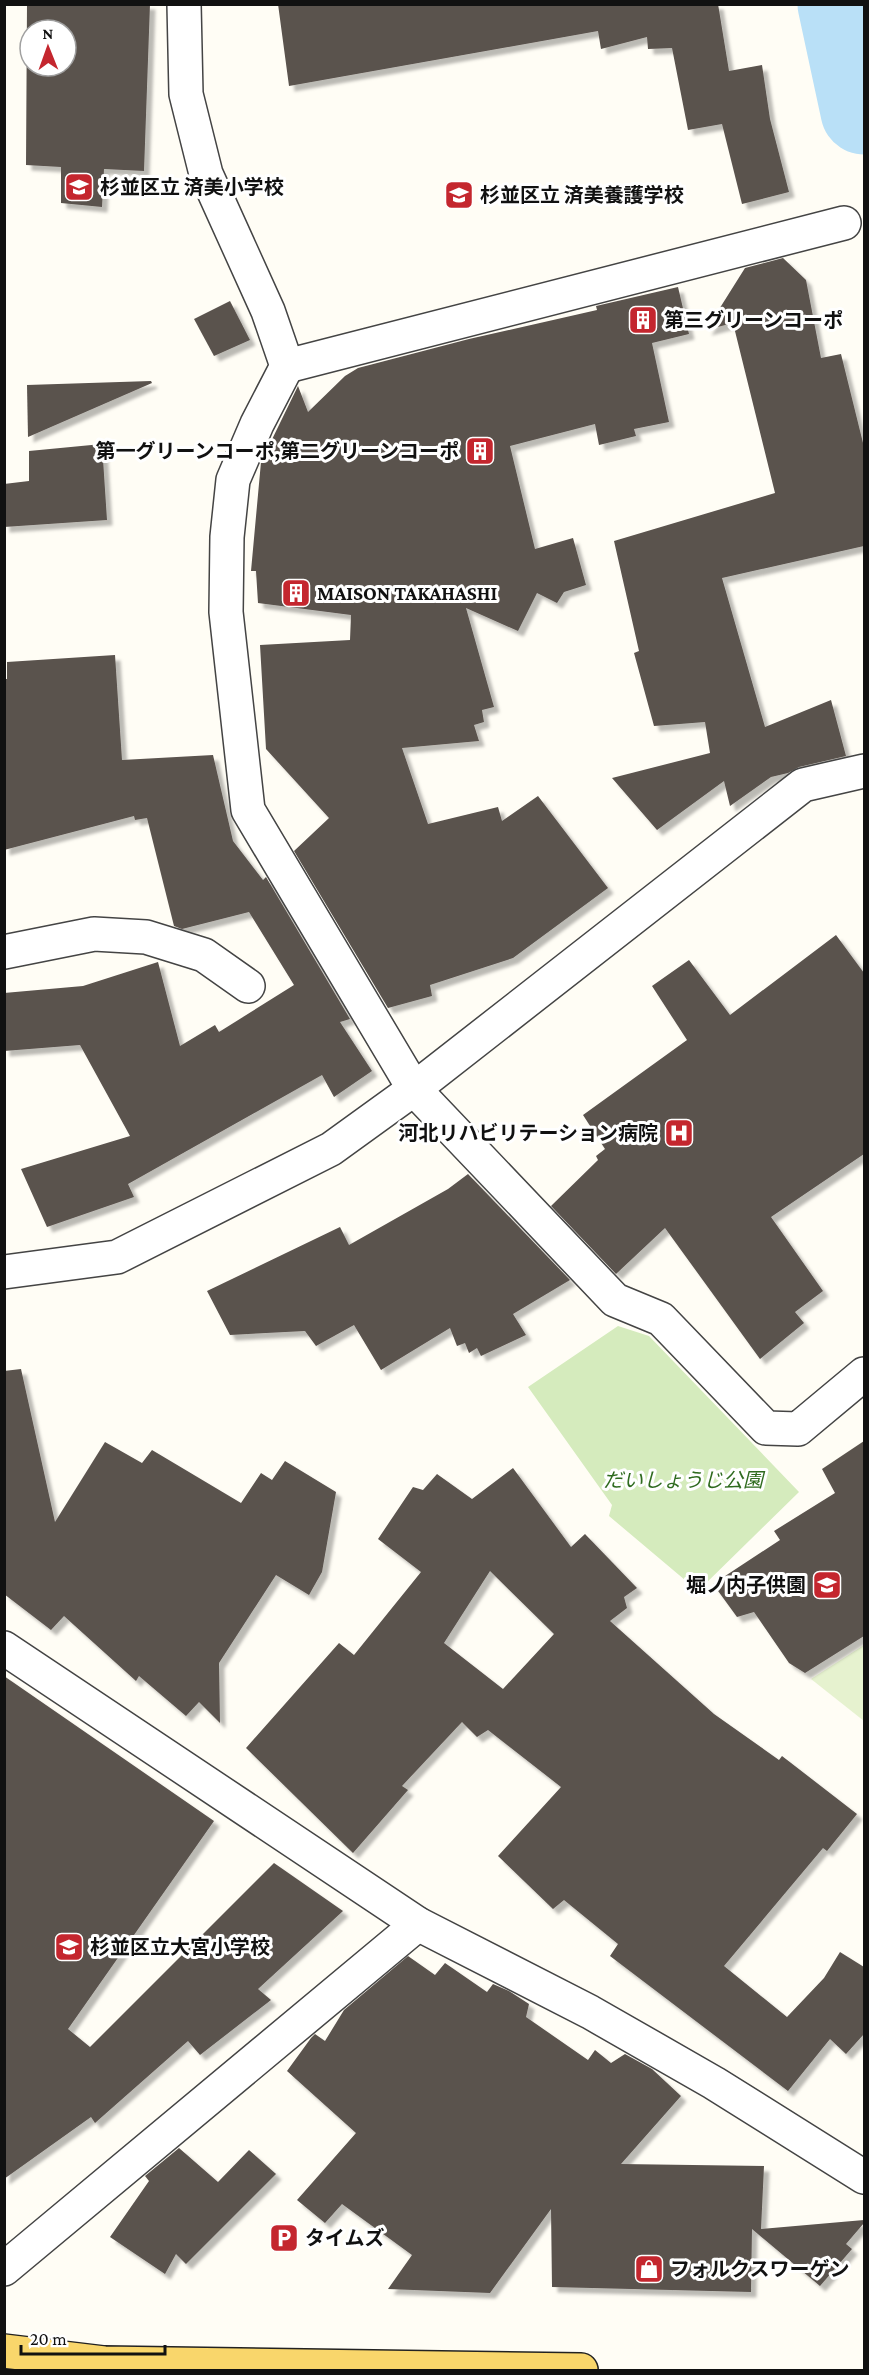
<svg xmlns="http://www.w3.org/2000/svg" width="869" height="2375" viewBox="0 0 869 2375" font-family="'Crimson Pro','Noto Sans JP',serif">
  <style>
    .green { fill: #d5ebbd }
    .pitch { fill: #e6f2cf }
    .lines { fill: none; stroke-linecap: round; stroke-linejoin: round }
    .river { stroke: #b9e0f7; stroke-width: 87 }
    .building { fill: #5a524d; fill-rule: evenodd; filter: url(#shadow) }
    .minor-casing { stroke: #444; stroke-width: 36 }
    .major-casing { stroke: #222; stroke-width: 36 }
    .minor { stroke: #fff; stroke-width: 33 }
    .major { stroke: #f9d66b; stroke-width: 33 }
    .labels { text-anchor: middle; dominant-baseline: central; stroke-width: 6; stroke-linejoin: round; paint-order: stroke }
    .poi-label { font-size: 20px; font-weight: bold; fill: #111; stroke: #fff; text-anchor: start }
    .park-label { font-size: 20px; font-style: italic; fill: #2f6b1f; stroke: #fff }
  </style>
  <defs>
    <filter id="shadow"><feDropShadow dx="5.5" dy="5.5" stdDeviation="1.5" flood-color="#0004"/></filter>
  </defs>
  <rect width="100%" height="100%" fill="#fffdf5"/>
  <path class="green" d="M618,1326L649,1336L799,1492L698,1591L609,1516L612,1505L528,1387Z"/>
  <path class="pitch" d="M864,1645V1721L811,1679Z"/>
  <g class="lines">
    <path class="river" d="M841,4L864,111"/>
  </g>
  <g class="building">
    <path d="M27,4H150L144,171L104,169L102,207L61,203V167L26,165ZM30,30H66V66H30Z"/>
    <path d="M278,4H718L729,71L762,65L770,119L789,192L742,204L722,124L688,130L672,48L648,49L647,37L601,49L598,31L289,86Z"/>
    <path d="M783,258L806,280L821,358L841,354L864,447V546L722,578L765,727L831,700L846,756L799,767L788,773L771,777L730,806L724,781L657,830L612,778L710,753L705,722L654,726L634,653L639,651L614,541L775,493L733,323L706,330L745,268Z"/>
    <path d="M678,287L689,334L652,343L669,422L634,429L636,436L599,445L595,424L510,446L535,549L573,538L586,585L564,592L557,603L537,593L518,631L466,608L494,707L482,710L484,722L474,725L479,741L402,748L428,824L498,807L502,821L538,796L608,888L513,958L430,985L432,996L388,1008L294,851L329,818L266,749L260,645L350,640L351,615L258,603L256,571H251L261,462L298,386L308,412L345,376L358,368L469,339L597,310L596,306Z"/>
    <path d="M230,301L250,340L214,356L194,319Z"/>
    <path d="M151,381L152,383L28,437L27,385Z"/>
    <path d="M102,444L107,520L4,527V484L29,481V451Z"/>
    <path d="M115,655L122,760L213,755L233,841L263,880L266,877L350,1019L340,1022L372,1071L334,1097L322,1075L128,1184L134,1197L47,1227L21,1169L130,1136L80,1045L4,1051V993L83,986L158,962L180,1046L215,1025L219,1032L294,985L249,912L182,929L174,926L147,818L135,820L134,816L4,850V679H7V662Z"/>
    <path d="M836,935L864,973V1154L771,1217L823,1291L795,1312L804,1323L760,1359L665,1228L616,1274L551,1206L598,1160L596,1156L605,1149L583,1115L687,1040L652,986L689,960L730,1015Z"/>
    <path d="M468,1174L570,1280L513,1314L526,1335L481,1356L477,1348L469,1353L465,1343L457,1346L450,1328L381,1370L354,1325L316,1346L305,1331L230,1335L207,1291L340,1227L349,1245L448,1189Z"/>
    <path d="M21,1369L55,1522L105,1442L142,1463L152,1450L241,1503L261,1473L272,1480L285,1461L336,1492L322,1572L309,1595L276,1575L219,1663L220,1723L199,1702L186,1716L139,1676L136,1681L64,1616L51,1630L4,1594V1371Z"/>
    <path d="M864,1441V1636L805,1673L789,1663L754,1612L737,1617L713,1584L780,1540L774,1531L835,1493L822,1469Z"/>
    <path d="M513,1468L571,1547L585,1534L637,1588L624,1597L627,1608L610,1621L714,1714L779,1760L782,1756L857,1814L827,1851L823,1848L724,1966L787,2017L824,1978L840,1952L864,1967V2034L846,2054L830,2039L788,2091L610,1956L618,1944L564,1900L553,1909L498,1856L561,1787L488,1730L477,1737L462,1722L402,1786L408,1790L353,1853L246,1748L339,1643L354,1655L421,1572L378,1539L413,1487L423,1490L437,1474L472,1499ZM490,1571L554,1634L503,1689L444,1643Z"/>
    <path d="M4,1676L214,1821L68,2029L90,2047L274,1863L343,1911L258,1989L271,2000L200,2055L188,2041L95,2123L91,2117L4,2179Z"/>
    <path d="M408,1956L435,1975L445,1963L487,1992L493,1984L509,1991L529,2004L526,2017L588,2060L595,2050L611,2063L625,2054L652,2069L681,2096L621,2164L764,2166L761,2229L864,2220V2223L846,2244L852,2249L820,2286L752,2229L751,2292L552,2287L551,2209L490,2293L388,2289L412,2255L342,2204L325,2223L297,2200L356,2133L287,2071L311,2038L315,2034L325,2041L344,2010Z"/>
    <path d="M179,2148L218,2182L249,2150L276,2174L186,2264L176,2254L165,2274L110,2237L149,2181L145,2176Z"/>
  </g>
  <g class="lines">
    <g class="minor-casing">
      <g id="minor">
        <path d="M184,4L186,94L206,174L268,311L287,366L257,424L233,480L227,537L226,612L248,810L414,1089L615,1300L661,1319L766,1428L798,1429L864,1374"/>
        <path d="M287,366L844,223"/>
        <path d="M4,952L94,934L146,937L204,955L248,986"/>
        <path d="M4,1272L117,1257L331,1149L414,1089L803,785L864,771"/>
        <path d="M4,1648L418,1924L590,2012L714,2083L864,2177"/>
        <path d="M4,2269L418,1924"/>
      </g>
    </g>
    <g class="major-casing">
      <path id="major" d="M4,2351L104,2363L581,2370"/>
    </g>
    <use href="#minor" class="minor"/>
    <use href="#major" class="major"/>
  </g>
  <defs>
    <g id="school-square" transform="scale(1.5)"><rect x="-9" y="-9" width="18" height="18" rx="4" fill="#c4262e" stroke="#fff"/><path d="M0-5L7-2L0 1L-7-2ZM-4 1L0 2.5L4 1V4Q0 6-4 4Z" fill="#fff"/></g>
    <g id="building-square" transform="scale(1.5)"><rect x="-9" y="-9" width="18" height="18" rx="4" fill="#c4262e" stroke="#fff"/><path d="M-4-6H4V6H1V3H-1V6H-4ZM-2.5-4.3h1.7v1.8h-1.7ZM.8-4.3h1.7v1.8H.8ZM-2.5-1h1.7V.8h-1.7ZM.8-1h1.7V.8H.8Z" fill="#fff"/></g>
    <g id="hospital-square" transform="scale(1.5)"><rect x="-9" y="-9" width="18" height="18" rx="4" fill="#c4262e" stroke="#fff"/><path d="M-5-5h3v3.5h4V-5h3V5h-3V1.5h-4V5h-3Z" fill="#fff"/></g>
    <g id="parking-square" transform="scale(1.5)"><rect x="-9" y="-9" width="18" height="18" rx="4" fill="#c4262e" stroke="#fff"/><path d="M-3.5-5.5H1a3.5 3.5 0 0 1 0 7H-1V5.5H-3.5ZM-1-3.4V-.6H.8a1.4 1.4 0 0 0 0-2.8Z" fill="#fff"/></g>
    <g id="shop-square" transform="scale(1.5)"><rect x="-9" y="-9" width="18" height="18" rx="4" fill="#c4262e" stroke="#fff"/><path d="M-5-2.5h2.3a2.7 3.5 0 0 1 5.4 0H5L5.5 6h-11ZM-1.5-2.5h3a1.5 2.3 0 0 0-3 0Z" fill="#fff"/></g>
  </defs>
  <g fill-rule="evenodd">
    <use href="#school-square" x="79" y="187"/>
    <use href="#school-square" x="459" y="195"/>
    <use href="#building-square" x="643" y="320"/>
    <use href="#building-square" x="480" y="451"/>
    <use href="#building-square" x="296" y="593"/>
    <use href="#hospital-square" x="679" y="1133"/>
    <use href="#school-square" x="827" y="1585"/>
    <use href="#school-square" x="69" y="1947"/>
    <use href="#parking-square" x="284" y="2238"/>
    <use href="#shop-square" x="649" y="2269"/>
  </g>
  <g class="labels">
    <g class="poi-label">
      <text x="100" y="187">杉並区立 済美小学校</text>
      <text x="480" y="195">杉並区立 済美養護学校</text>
      <text x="664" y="320">第三グリーンコーポ</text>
      <text x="459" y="451" text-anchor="end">第一グリーンコーポ,第二グリーンコーポ</text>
      <text x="317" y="593">MAISON TAKAHASHI</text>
      <text x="658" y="1133" text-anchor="end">河北リハビリテーション病院</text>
      <text x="806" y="1585" text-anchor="end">堀ノ内子供園</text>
      <text x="90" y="1947">杉並区立大宮小学校</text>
      <text x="305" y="2238">タイムズ</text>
      <text x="670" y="2269">フォルクスワーゲン</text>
    </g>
    <g class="park-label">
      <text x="683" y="1480">だいしょうじ公園</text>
    </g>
  </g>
  <rect width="869" height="2375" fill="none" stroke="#111111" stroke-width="12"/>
  <g transform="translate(48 48) rotate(359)"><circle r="28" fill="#ffffff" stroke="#a0a0a0" stroke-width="1.5"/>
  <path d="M0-4.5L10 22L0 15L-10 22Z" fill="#c4262e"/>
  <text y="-9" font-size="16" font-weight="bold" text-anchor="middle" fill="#111111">N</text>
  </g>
  <path d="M21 2345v9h144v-9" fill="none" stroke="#111111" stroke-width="3"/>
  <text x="30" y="2345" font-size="18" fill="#111111" stroke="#ffffff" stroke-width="4.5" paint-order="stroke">20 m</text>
</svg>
